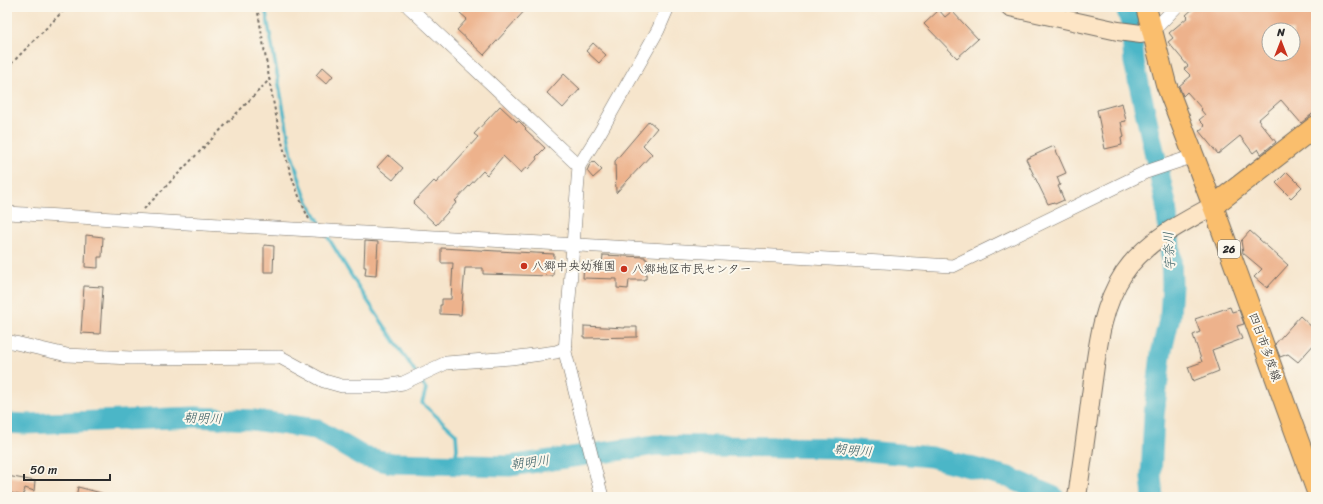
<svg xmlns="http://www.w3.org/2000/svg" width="1323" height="504" viewBox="0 0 1323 504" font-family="Sriracha,'Klee One',sans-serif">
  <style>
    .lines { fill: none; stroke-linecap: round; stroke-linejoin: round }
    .stream { stroke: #4bb6c7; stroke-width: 3.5 }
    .river { stroke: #4bb6c7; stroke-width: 21 }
    .building { fill: #edb28c; fill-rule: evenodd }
    .street-casing { stroke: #726c63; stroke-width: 14 }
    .secondary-casing { stroke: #726c63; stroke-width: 20 }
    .primary-casing { stroke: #726c63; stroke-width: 22 }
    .path { stroke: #726c63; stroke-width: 2; stroke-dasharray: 3 3; stroke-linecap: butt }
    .street { stroke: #fff; stroke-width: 13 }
    .secondary { stroke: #fde5c5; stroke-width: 18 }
    .primary { stroke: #fabe6d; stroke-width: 20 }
    .poi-dot { fill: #c8321e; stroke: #fbf7ec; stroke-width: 1.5 }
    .labels { text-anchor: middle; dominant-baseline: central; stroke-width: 4; stroke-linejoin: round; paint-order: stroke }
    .shield { fill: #fbf7ec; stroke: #696865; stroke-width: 1 }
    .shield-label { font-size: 11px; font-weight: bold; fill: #2b2b2b }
    .poi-label { font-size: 12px; fill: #2b2b2b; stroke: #fbf7ec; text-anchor: start }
    .street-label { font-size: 12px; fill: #2b2b2b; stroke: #fbf7ec }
    .water-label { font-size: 13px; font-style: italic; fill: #365c62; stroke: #fbf7ec }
  </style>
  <rect width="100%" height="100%" fill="#fbf7ec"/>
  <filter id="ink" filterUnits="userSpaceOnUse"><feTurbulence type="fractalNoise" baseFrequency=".025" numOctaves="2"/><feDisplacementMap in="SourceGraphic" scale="8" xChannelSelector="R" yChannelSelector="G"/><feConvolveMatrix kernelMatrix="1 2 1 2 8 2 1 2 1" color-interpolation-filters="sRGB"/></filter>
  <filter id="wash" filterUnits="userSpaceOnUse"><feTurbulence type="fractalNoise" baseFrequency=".012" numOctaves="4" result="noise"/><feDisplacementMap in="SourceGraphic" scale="16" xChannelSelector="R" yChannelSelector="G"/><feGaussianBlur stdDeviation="0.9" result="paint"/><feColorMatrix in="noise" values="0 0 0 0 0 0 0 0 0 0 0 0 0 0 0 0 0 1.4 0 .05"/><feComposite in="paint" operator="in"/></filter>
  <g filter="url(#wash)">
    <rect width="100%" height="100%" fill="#f6e5cc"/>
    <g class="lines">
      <g class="stream">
        <path d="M265,7L292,156L305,196L322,227"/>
        <path d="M326,234L359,288L416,373"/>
        <path d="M419,379L426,389L422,403L456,434L457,449L454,464"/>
      </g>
      <g class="river">
        <path d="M1126,7L1131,23L1134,62L1166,204L1171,258L1172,286L1170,316L1161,354L1154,415L1151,477L1153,497"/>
        <path d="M7,423L25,424L196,417L253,420L316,429L364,457L392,463L509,466L656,445L834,448L931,457L1008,477L1054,497"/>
      </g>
    </g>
    <g id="blocks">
      <g class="building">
        <path d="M465,7H528L484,55L457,30L467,19L460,13Z"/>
        <path d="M1195,7H1316V111L1301,123L1281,100L1258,120L1276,142L1261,154L1258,149L1253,153L1240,136L1218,154L1199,131L1205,126L1199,120L1205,115L1201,110L1202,109L1187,92L1183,96L1179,86L1191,76L1184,69L1188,66L1168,42L1173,38L1169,33L1188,17L1186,15ZM1269,30H1293V54H1269Z"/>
        <path d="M939,10L945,17L952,11L978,39L957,58L924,24Z"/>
        <path d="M593,43L606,55L599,63L586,51Z"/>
        <path d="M323,67L333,76L326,84L316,75Z"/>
        <path d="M564,74L580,89L563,108L547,93Z"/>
        <path d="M1122,103L1126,121L1121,122L1124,137L1121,138L1122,145L1105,149L1097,110Z"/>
        <path d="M500,106L517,122L519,121L526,128L525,129L545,148L536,157L537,159L528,169L526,167L521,173L503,156L487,175L483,171L455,201L457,202L436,225L413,203L434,181L436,183L478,137L474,134Z"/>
        <path d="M649,121L657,128L643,145L652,154L616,193L615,161Z"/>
        <path d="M1054,146L1066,173L1057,177L1060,185L1058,186L1064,200L1055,204L1054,202L1048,204L1026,159Z"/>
        <path d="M388,155L403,168L393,180L377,167Z"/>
        <path d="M593,161L602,170L593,178L587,171L589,166Z"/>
        <path d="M1287,172L1302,187L1291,198L1276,183Z"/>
        <path d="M1250,231L1288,265L1267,288L1254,277L1262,269L1243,253L1241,241Z"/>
        <path d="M86,235L103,237L102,257H98V268L85,267Z"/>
        <path d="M365,241L378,242L376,276L365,275L366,267H364Z"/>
        <path d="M264,245L274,246L273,272H264Z"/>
        <path d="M441,248L554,254L553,276L483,274V268H465L461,315L440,314V305H442V299H451L453,263H441Z"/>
        <path d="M603,255L645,257V259H647L646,279H644V280H629L628,289L617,288V279L583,278L584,262L602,263Z"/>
        <path d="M84,286L103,287L100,334L81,333Z"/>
        <path d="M1230,307L1232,312L1239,310L1244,324L1237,326L1242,339L1212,350L1219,371L1193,381L1188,367L1202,362L1193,335L1200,332L1195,319Z"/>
        <path d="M1300,316L1316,331V342L1298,362L1288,354L1280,357L1275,344Z"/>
        <path d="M584,326L625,328V327H637V337L584,338Z"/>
        <path d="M7,476L35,481L34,491L25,488L23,496L7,492Z"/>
        <path d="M78,487L105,494L104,497H76Z"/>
      </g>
    </g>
  </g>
  <g filter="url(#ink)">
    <use href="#blocks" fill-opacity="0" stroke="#726c63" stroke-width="1"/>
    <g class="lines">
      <g class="street-casing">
        <g id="street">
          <path d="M409,7L579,166"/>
          <path d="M1152,32L1176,7"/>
          <path d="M7,213L953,266L1146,172L1194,156"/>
          <path d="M7,341L67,355L131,358L280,357L324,381L342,386H385L403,383L446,363L511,358L556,352L566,348"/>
          <path d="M602,497L565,352L579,166L599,134L658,30L668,7"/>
        </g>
      </g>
      <g class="secondary-casing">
        <g id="secondary">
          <path d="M1010,7L1118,31L1141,34L1152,32"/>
          <path d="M1077,497C1082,463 1087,429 1091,395C1097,353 1100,309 1124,273C1145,242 1181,223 1213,206"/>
        </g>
      </g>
      <g class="primary-casing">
        <g id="primary">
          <path d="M1146,7L1166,84L1213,206L1316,489"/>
          <path d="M1213,206L1316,126"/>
        </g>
      </g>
      <g class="path">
        <path d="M257,7C270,77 277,154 309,219"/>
        <path d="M7,68L67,7"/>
        <path d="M144,209L270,79"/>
      </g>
      <use href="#street" class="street"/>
      <use href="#secondary" class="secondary"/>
      <use href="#primary" class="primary"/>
    </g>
  </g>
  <g class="poi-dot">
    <circle cx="524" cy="266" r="4"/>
    <circle cx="624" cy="269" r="4"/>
  </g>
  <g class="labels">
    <rect class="shield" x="1218" y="240" width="22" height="18" rx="3"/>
    <g class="shield-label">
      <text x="1229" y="249">26</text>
    </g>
    <g class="poi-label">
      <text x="532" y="266">八郷中央幼稚園</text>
      <text x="632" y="269">八郷地区市民センター</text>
    </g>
    <g class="street-label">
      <text transform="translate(1265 347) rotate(70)">四日市多度線</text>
    </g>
    <g class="water-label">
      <text transform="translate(1169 251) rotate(-93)">宇奈川</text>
      <text transform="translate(203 418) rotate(2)">朝明川</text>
      <text transform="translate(853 450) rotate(5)">朝明川</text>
      <text transform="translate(530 462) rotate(-7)">朝明川</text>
    </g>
  </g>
  <rect width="1323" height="504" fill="none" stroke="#fbf7ec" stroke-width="24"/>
  <g transform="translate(1281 42)"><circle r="19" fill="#fbf7ec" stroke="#a8a59f"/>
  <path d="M0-3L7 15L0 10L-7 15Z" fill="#c8321e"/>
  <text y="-6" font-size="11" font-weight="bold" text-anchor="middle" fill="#2b2b2b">N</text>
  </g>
  <path d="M24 474v6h86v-6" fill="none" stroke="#2b2b2b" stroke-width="2"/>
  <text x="30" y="474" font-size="12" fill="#2b2b2b" stroke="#fbf7ec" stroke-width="3" paint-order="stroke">50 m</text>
</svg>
